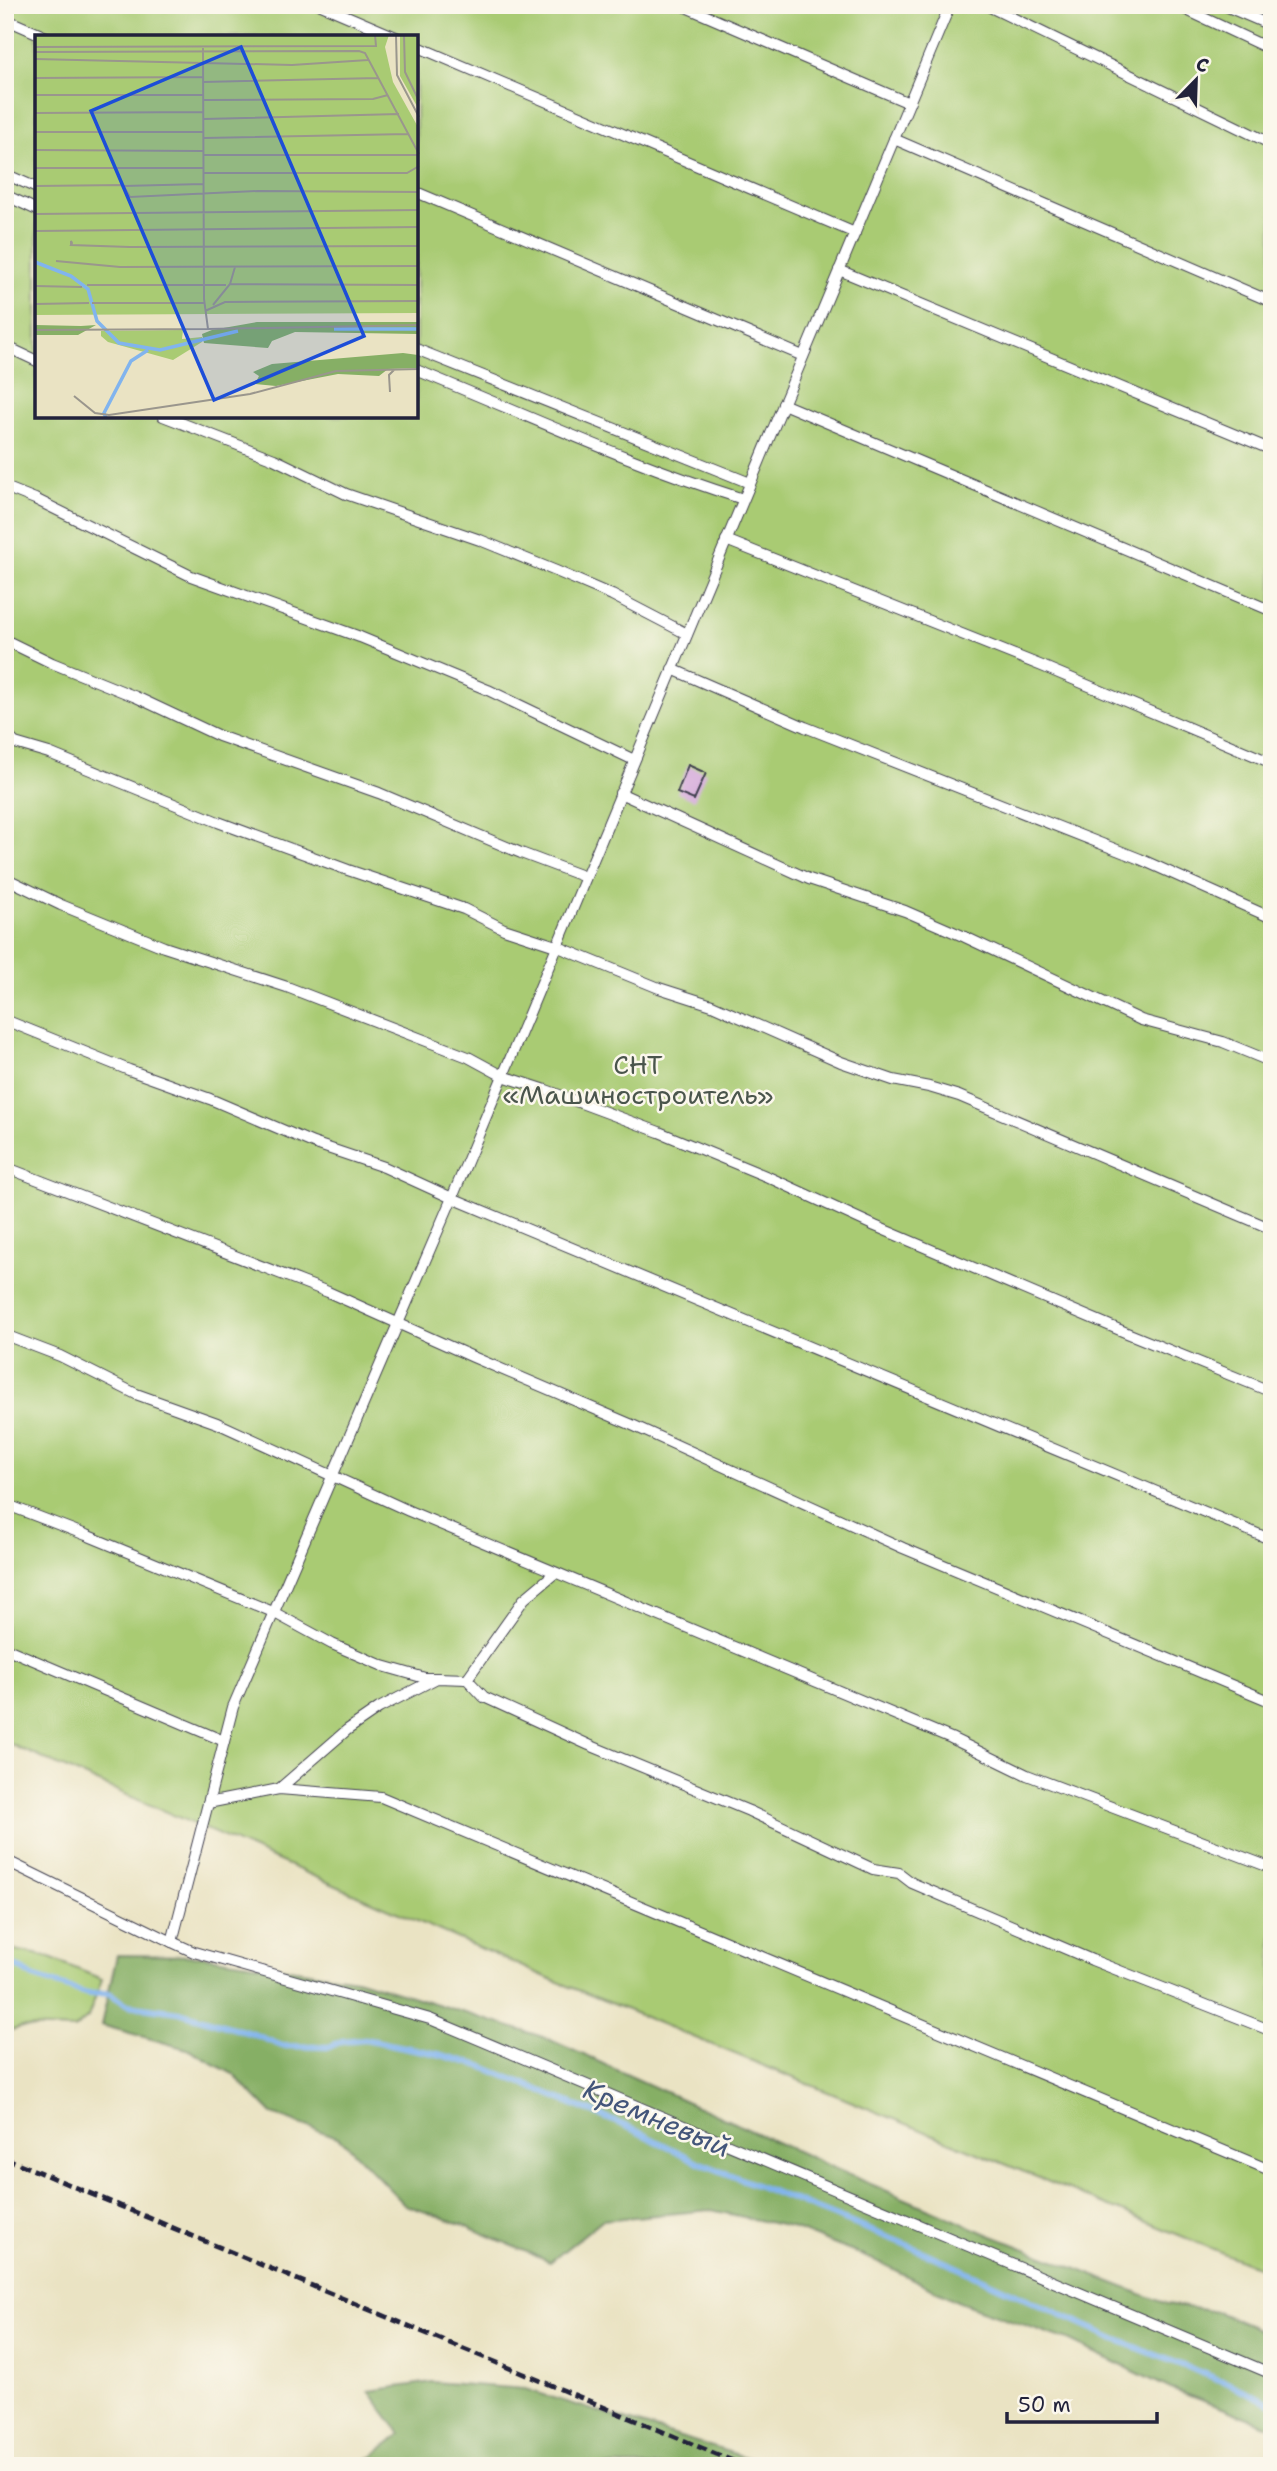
<svg xmlns="http://www.w3.org/2000/svg" width="1277" height="2471" viewBox="0 0 1277 2471" font-family="'Shantell Sans',sans-serif">
  <style>
    .green { fill: #a9cb73; stroke: #667657; stroke-width: 2; fill-rule: evenodd }
    .forest { fill: #86af65; stroke: #546850; stroke-width: 2 }
    .lines { fill: none; stroke-linecap: round; stroke-linejoin: round }
    .stream { stroke: #81b4ee; stroke-width: 6 }
    .building { fill: #cf9fd8 }
    .lane-casing { stroke: #403f4f; stroke-width: 12 }
    .lane { stroke: #fff; stroke-width: 10 }
    .rail { stroke: #22223b; stroke-width: 5; stroke-dasharray: 10 5; stroke-linecap: butt }
    .labels { text-anchor: middle; dominant-baseline: central; stroke-width: 5; stroke-linejoin: round; paint-order: stroke }
    .park-label { font-size: 26px; fill: #4a554c; stroke: #fbf7ec }
    .water-label { font-size: 28px; font-style: italic; fill: #43557a; stroke: #fbf7ec }
    .inset-river { fill: none; stroke: #81b4ee; stroke-width: 3.5 }
    .inset-road { fill: none; stroke: #9a968d; stroke-width: 2 }
    .view { fill: #1d4ed8; fill-opacity: 0.15; stroke: #1d4ed8; stroke-width: 3.5 }
    .inset-edge { fill: none; stroke: #22223b; stroke-width: 3.5 }
  </style>
  <rect width="100%" height="100%" fill="#fbf7ec"/>
  <filter id="ink" filterUnits="userSpaceOnUse"><feTurbulence type="fractalNoise" baseFrequency=".0143" numOctaves="2"/><feDisplacementMap in="SourceGraphic" scale="14" xChannelSelector="R" yChannelSelector="G"/><feConvolveMatrix kernelMatrix="1 2 1 2 8 2 1 2 1" color-interpolation-filters="sRGB"/></filter>
  <filter id="wash" filterUnits="userSpaceOnUse"><feTurbulence type="fractalNoise" baseFrequency=".00686" numOctaves="4" result="noise"/><feDisplacementMap in="SourceGraphic" scale="28" xChannelSelector="R" yChannelSelector="G"/><feGaussianBlur stdDeviation="1.57" result="paint"/><feColorMatrix in="noise" values="0 0 0 0 0 0 0 0 0 0 0 0 0 0 0 0 0 1.4 0 .05"/><feComposite in="paint" operator="in"/></filter>
  <g filter="url(#wash)">
    <rect width="100%" height="100%" fill="#eae3c3"/>
    <g class="green">
      <path d="M5,5H1272V2273L546,1977L5,1742ZM37,37H416V416H37Z"/>
      <path d="M5,1948L45,1956L102,1979L88,2017L74,2029L22,2027L5,2032Z"/>
    </g>
    <g class="forest">
      <path d="M117,1955L201,1956L356,1979L546,2038L838,2170L990,2235L1167,2304L1217,2312L1272,2335V2427L1171,2389L1068,2340L959,2302L881,2263L790,2227L711,2210L602,2220L550,2262L464,2225L405,2205L340,2138L272,2114L233,2074L187,2049L101,2025Z"/>
      <path d="M432,2382L525,2389L774,2466H359L401,2434L369,2391Z"/>
    </g>
    <g class="lines">
      <path class="stream" d="M5,1963L20,1968L33,1977L88,1994L109,1993L128,2005L179,2012L253,2034L282,2046L329,2047L342,2041L365,2039L438,2054L481,2066L630,2128L698,2162L912,2247L1115,2339L1225,2382L1272,2404"/>
    </g>
    <g id="blocks">
      <path class="building" d="M688,765L706,773L694,800L677,793Z"/>
    </g>
  </g>
  <g filter="url(#ink)">
    <use href="#blocks" fill-opacity="0" stroke="#403f4f" stroke-width="2"/>
    <g class="lines">
      <g class="lane-casing">
        <g id="lane">
          <path d="M321,5L396,37"/>
          <path d="M681,5L909,103"/>
          <path d="M950,5L452,1198L233,1707L172,1942L194,1952L430,2019L1272,2374"/>
          <path d="M986,5L1272,144"/>
          <path d="M1176,5L1272,50"/>
          <path d="M1223,5L1272,26"/>
          <path d="M5,19L46,37"/>
          <path d="M416,46L855,233"/>
          <path d="M894,139L1272,302"/>
          <path d="M5,174L37,188"/>
          <path d="M416,192L803,356"/>
          <path d="M5,195L37,210"/>
          <path d="M839,270L1272,450"/>
          <path d="M5,346L37,361"/>
          <path d="M416,349L750,483"/>
          <path d="M416,370C525,414 631,464 743,499"/>
          <path d="M783,404L1272,611"/>
          <path d="M163,416L274,459L346,494L480,540L556,571L612,595L687,634"/>
          <path d="M5,487L35,499L191,576L360,637L488,690L634,760"/>
          <path d="M726,540L1042,666L1272,763"/>
          <path d="M5,640L52,663L136,697L219,736L379,793L521,853L585,877"/>
          <path d="M672,669L805,727L1140,859L1272,918"/>
          <path d="M5,733L15,743L49,753L218,822L348,870L464,909L504,929L556,946L659,988L712,1005L841,1062L893,1080L929,1087L959,1096L1272,1229"/>
          <path d="M620,793L809,879L905,911L965,937L1141,1020L1223,1042L1272,1062"/>
          <path d="M5,878L61,905L164,947L287,987L468,1057L503,1076L546,1090L659,1132L768,1177L875,1226L1127,1333L1272,1392"/>
          <path d="M5,1020L129,1070L210,1099L313,1143L384,1167L452,1198L1272,1540"/>
          <path d="M5,1167L328,1292L473,1357L630,1424L903,1548L1272,1702"/>
          <path d="M5,1335L60,1356L136,1394L217,1423L409,1511L951,1738L1027,1775L1272,1868"/>
          <path d="M5,1504L86,1535L273,1612L332,1644L383,1666L425,1678H437"/>
          <path d="M5,1648L224,1741"/>
          <path d="M467,1679L484,1697L589,1745L749,1811L873,1869L899,1873L912,1883L1092,1960L1272,2031"/>
          <path d="M279,1789L347,1730L379,1708L437,1678L467,1679L524,1599L555,1573"/>
          <path d="M208,1803L279,1789L381,1797L1272,2171"/>
          <path d="M5,1860L172,1942"/>
        </g>
      </g>
      <use href="#lane" class="lane"/>
      <path class="rail" d="M5,2158L745,2466"/>
    </g>
  </g>
  <g class="labels">
    <g class="park-label">
      <text x="638" y="1064">СНТ<tspan x="638" dy="30">«Машиностроитель»</tspan></text>
    </g>
    <g class="water-label">
      <text transform="translate(657 2118) rotate(23)">Кремневый</text>
    </g>
  </g>
  <g transform="translate(35 35)">
    <rect width="383" height="383" fill="#eae3c3"/>
    <path d="M0,0H354L350,12L358,47L383,92V278L0,280ZM365,0H383V73L365,41ZM148,295L147,304L167,302V307L138,325L73,307L66,301V296Z" fill="#a9cb73"/>
    <path d="M222,287H383V299L260,297L237,306L233,313L169,308L167,299L177,295ZM0,290L46,291L61,290L43,300H0ZM368,318L383,320V333L353,334L344,341L303,339L241,351L220,349L224,341L218,337L237,329Z" fill="#86af65"/>
    <path class="inset-river" d="M0,227L36,241L53,254L62,286L84,308L125,315L203,296M299,294H384M71,383L69,378L96,326L113,315"/>
    <path class="inset-road" d="M361,0L362,40L384,82M369,0L370,37L384,66M0,12L341,11L340,0M168,13L169,264L173,294L384,290M0,17L324,16L330,18L384,119M0,24L257,30L333,25M0,43L168,42M168,47L343,43M0,60H168M168,65L338,64L353,60M0,78L168,77M168,84L364,79M0,97H168M168,103L373,99M0,115L168,116M168,120H384M0,133H168M168,138H372L384,131M0,151L88,150L95,162L223,156L384,157M88,151L168,149M0,179L384,175M0,196L384,192M36,210V206L37,208L36,210L95,212L384,211M21,226L85,232L384,231M195,249L384,250M52,250H191M0,251L47,252M57,268H169M0,269L54,268M178,270L195,249L200,232M170,276L190,267L384,266M0,295L173,294M355,357L354,340L359,335M39,361L60,378L74,380L215,359L301,336L384,334"/>
    <path class="view" d="M206,12L329,301L179,365L56,76Z"/>
    <rect width="383" height="383" class="inset-edge"/>
  </g>
  <rect width="1277" height="2471" fill="none" stroke="#fbf7ec" stroke-width="28"/>
  <g transform="translate(1196 80) rotate(23)" stroke="#fbf7ec" stroke-width="5" paint-order="stroke">
  <path d="M0-5L12 26L0 18L-12 26Z" fill="#22223b"/>
  <text y="-10" font-size="19" font-weight="bold" text-anchor="middle" fill="#22223b">С</text>
  </g>
  <path d="M1007 2412v10h150v-10" fill="none" stroke="#22223b" stroke-width="3.5"/>
  <text x="1018" y="2412" font-size="21" fill="#22223b" stroke="#fbf7ec" stroke-width="5" paint-order="stroke">50 m</text>
</svg>
